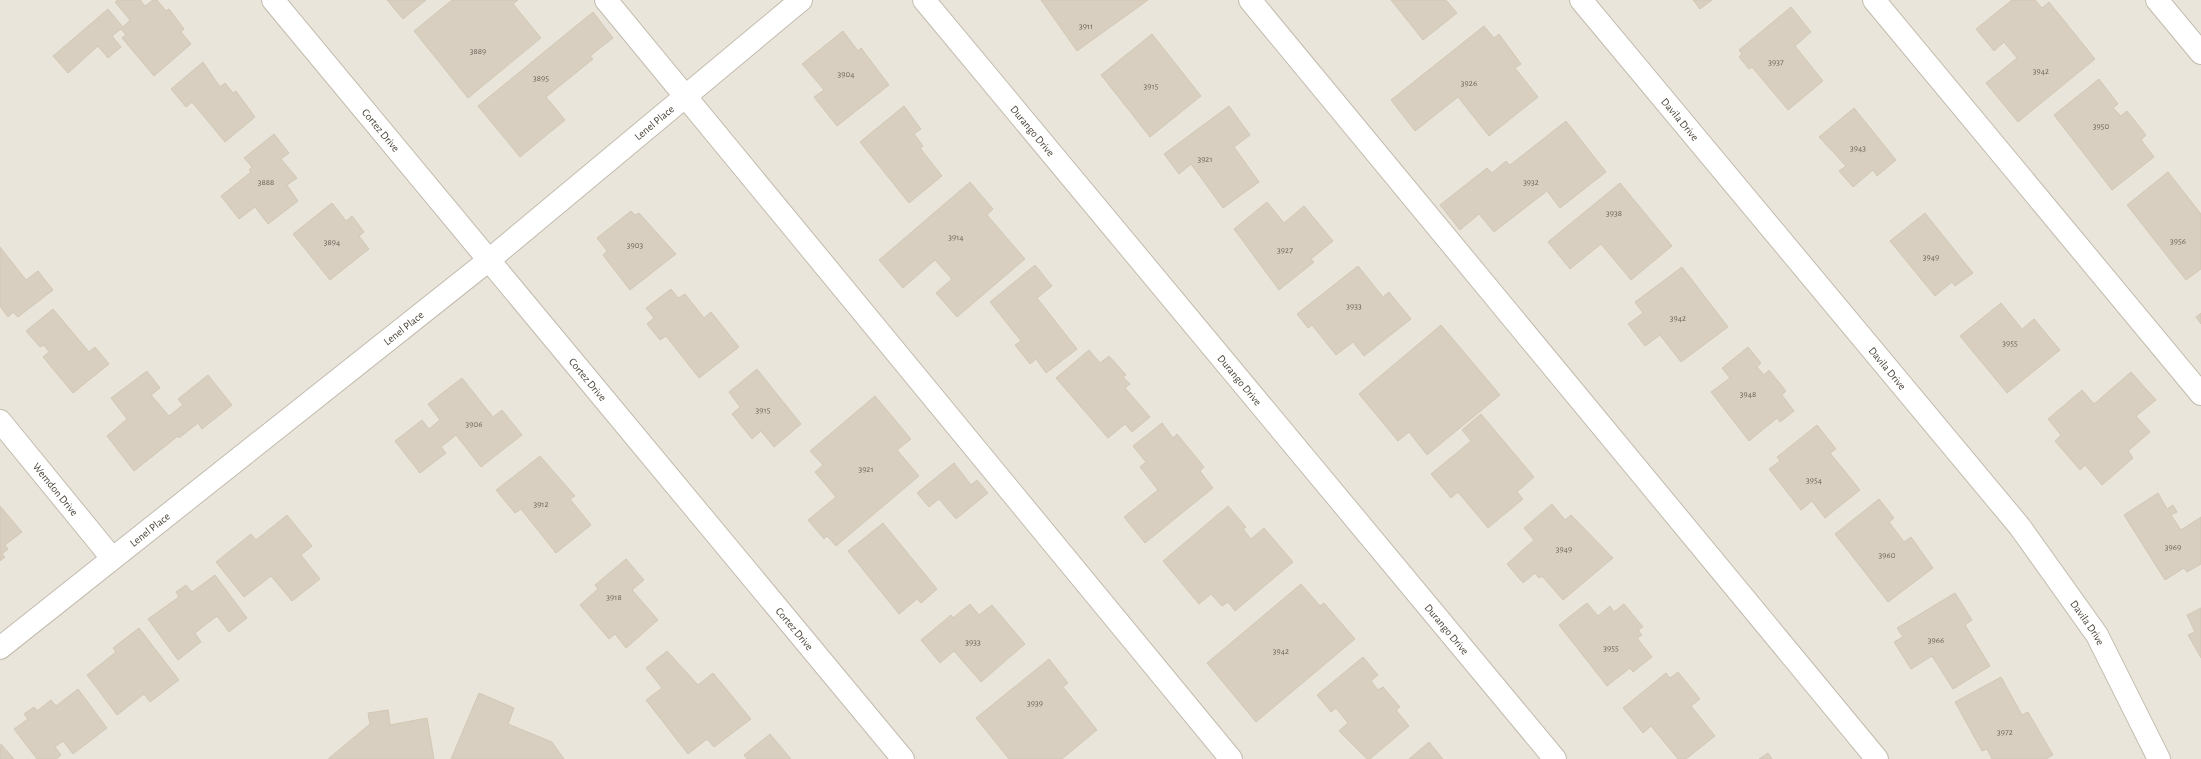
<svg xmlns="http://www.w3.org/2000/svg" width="2201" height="759" viewBox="0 0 2201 759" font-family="'Alegreya Sans',sans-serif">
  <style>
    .residential { fill: #eae5da }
    .building { fill: #d8cfc1; stroke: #d3c7b4 }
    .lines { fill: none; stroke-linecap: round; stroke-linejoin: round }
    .minor-casing { stroke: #c2bbae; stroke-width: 24 }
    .minor { stroke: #fff; stroke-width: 22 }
    .labels { text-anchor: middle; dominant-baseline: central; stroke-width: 3; stroke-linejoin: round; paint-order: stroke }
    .number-label { font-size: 9px; fill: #6e675b }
    .street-label { font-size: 11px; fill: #4b4439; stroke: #fff }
  </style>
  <rect width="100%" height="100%" fill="#f6f3ec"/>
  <rect class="residential" x="0" y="0" width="2201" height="759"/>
  <g class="building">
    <path d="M118,0H140L145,6L153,0H157L166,11L169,9L184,29L181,32L191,44L154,76L122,38L126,35L121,29L112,36L121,47L108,58L98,46L68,73L53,56L108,9L123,27L130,20L115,2Z"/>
    <path d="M387,0H426L403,19Z"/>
    <path d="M452,0H518L513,4L541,38L468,98L414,31Z"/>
    <path d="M1041,0H1148L1077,51Z"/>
    <path d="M1391,0H1446L1457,13L1423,40Z"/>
    <path d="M1693,0H1712L1700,9Z"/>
    <path d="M2012,0H2035L2042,8L2049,2L2095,59L2018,122L1986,83L2017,58L2004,42L1994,51L1976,29Z"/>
    <path d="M1791,7L1811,32L1795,46L1823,81L1788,110L1752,67L1749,69L1739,57L1742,54L1739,50Z"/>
    <path d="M593,12L613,38L590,56L593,59L546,97L565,120L520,157L478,106Z"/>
    <path d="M1484,26L1494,38L1499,34L1521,64L1515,68L1538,97L1489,136L1458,97L1415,131L1391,100Z"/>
    <path d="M843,31L858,51L861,48L889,85L837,126L814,97L824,90L802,64Z"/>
    <path d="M1152,34L1201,96L1150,137L1101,75Z"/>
    <path d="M203,62L220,87L225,83L233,93L236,91L255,117L225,142L192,102L186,107L171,89Z"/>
    <path d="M2099,79L2118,104L2113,108L2121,116L2127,111L2146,135L2141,140L2154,157L2112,190L2054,115Z"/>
    <path d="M904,106L921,129L914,134L923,146L920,148L942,176L909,203L860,142Z"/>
    <path d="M1229,106L1250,135L1234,147L1259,182L1223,208L1191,164L1179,174L1164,154Z"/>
    <path d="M1854,108L1896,160L1877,176L1873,170L1853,187L1839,171L1846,166L1819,137Z"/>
    <path d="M1566,121L1606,172L1560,208L1547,191L1494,232L1479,214L1460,230L1440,205L1487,168L1492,173L1506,161L1510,165Z"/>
    <path d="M274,134L289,153L281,159L297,178L287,185L298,201L268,224L255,207L239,219L221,196L251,172L249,170L252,167L244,158Z"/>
    <path d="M2168,172L2201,214V269L2186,280L2127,205Z"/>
    <path d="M970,182L993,209L987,215L1025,259L957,317L936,293L952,279L935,260L903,288L879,260Z"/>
    <path d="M1620,183L1672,246L1631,280L1601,244L1570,269L1548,242Z"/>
    <path d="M1267,202L1284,223L1304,206L1333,241L1311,259L1314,262L1279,290L1234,229Z"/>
    <path d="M332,203L346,221L352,216L364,232L359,236L369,249L330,280L293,234Z"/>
    <path d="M631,211L635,215L639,213L676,254L630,290L603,255L607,251L597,238Z"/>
    <path d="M1925,213L1973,273L1955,286L1952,282L1935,296L1890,241Z"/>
    <path d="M0,247L26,280L38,271L53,290L18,317L13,312L8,317L0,306Z"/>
    <path d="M1035,265L1052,286L1037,298L1077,349L1046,373L1036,359L1030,364L1015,345L1021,341L990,302Z"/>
    <path d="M1358,266L1383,297L1389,292L1411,319L1364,356L1353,342L1336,355L1312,325L1308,328L1297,314Z"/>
    <path d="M1682,267L1728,327L1681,362L1660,335L1645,346L1628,324L1643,313L1635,302Z"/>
    <path d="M671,289L678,298L685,294L704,318L711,312L739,347L699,378L666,336L660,340L647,324L654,318L646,308Z"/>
    <path d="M2001,303L2022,329L2034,319L2060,350L2007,393L1960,336Z"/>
    <path d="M53,309L89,352L95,347L109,364L73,393L43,357L49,352L44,345L40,347L26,331Z"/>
    <path d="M2201,313V324L2196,317Z"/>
    <path d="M1441,325L1500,395L1427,455L1409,432L1398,441L1359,394Z"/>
    <path d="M1748,347L1761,363L1757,367L1764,375L1769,370L1786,391L1782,395L1794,411L1780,422L1777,418L1749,441L1711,392L1730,378L1722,368Z"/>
    <path d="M1089,350L1100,363L1109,356L1126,375L1123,377L1130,384L1125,388L1150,417L1132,432L1125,424L1108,438L1056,378Z"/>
    <path d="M757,369L801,424L774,447L761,431L752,439L732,414L740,407L729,392Z"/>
    <path d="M147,371L160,388L151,395L169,416L183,405L178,399L208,375L232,405L202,429L198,423L179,438L178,436L134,471L107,436L127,419L111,398Z"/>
    <path d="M2131,372L2156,400L2136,416L2150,432L2128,451L2133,458L2102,485L2085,465L2080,470L2055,441L2061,435L2048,419L2082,390L2094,404Z"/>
    <path d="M462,378L493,417L502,410L522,435L481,467L456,435L441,447L446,453L420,473L395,441L422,420L429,429L440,420L428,404Z"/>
    <path d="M875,396L911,439L897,450L919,476L836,546L827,536L824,539L808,520L836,497L815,472L823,465L810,451Z"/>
    <path d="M1481,414L1534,477L1517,492L1523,499L1488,528L1458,492L1451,498L1431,474L1471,441L1462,430Z"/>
    <path d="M1162,423L1173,438L1177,434L1204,467L1200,471L1213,488L1145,543L1124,517L1158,490L1140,467L1146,462L1133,446Z"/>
    <path d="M1817,425L1836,449L1830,453L1860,490L1825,518L1812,501L1801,510L1769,469L1780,461L1777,457Z"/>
    <path d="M540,456L575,496L570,499L591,525L556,553L521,509L515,513L496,490Z"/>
    <path d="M954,463L971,485L977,480L988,493L956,519L939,499L929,507L917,493Z"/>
    <path d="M2158,493L2167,509L2173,505L2177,512L2171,515L2181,530L2201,517V564L2187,572L2184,568L2165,580L2124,515Z"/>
    <path d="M1879,499L1894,518L1889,522L1904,542L1911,537L1933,568L1888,602L1835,534Z"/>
    <path d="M1552,504L1565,520L1571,515L1613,558L1563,600L1542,576L1539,578L1535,573L1523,583L1507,564L1534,540L1524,528Z"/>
    <path d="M0,506L22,532L5,545L8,549L2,554L5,557L0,561Z"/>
    <path d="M1228,506L1246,527L1243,529L1251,539L1264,528L1293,562L1235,611L1228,602L1222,606L1211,594L1199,604L1163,561Z"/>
    <path d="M287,515L312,546L301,555L320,579L292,601L271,576L244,597L216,562L251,534L256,540Z"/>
    <path d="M883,523L937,589L921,603L917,599L899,614L848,551Z"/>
    <path d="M626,559L644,580L632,590L658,620L626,648L615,634L609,639L580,605L598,589L595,585Z"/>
    <path d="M215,575L247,618L229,632L217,616L195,633L201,642L178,660L148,619L179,597L176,592L186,585L192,592Z"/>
    <path d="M1301,584L1320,606L1324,603L1355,639L1256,722L1207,663Z"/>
    <path d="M1955,593L1972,620L1965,625L1990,666L1953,689L1932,656L1911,669L1894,642L1903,637L1897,628Z"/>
    <path d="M1587,603L1598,616L1610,606L1614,612L1624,604L1643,627L1638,630L1642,635L1637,638L1652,657L1633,672L1630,668L1607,686L1559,625Z"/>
    <path d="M970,604L979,615L992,605L1025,644L981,682L954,651L940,663L921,640L951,615L953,618Z"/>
    <path d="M2201,608V658L2188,635L2195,632L2187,615Z"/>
    <path d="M139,628L179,680L150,702L144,694L117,715L87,675L116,652L113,648Z"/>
    <path d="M667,651L698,685L713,673L751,719L714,747L707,739L688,754L646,700L662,688L646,668Z"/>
    <path d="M1363,657L1378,675L1371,681L1378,690L1383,687L1400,707L1396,710L1409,726L1370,759H1367L1339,731L1348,723L1336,708L1331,712L1317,695Z"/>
    <path d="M1049,659L1068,683L1063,687L1097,730L1062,759H1009L976,718Z"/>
    <path d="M1678,672L1700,699L1691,706L1715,736L1686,759H1678L1651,726L1643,733L1623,708L1666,673L1670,678Z"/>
    <path d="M2001,677L2022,715L2028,712L2053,755L2046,759H1992L1987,749L1982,751L1955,702Z"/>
    <path d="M78,689L107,728L73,754L63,741L55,747L61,755L56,759H37L14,729L28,719L24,714L34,707L37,711L51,700L56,706Z"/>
    <path d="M479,693L514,708L508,724L552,742L564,759H451Z"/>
    <path d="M388,710L390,725L427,718L434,759H328L370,724L368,713Z"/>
    <path d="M770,734L791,759H747L744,755Z"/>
    <path d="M1429,742L1443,759H1409Z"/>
    <path d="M1,744L14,759H0Z"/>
    <path d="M1768,753L1772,759H1759Z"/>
  </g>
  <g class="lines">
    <g class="minor-casing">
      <g id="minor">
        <path id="s1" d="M273,0L903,759"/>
        <path d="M606,0L1231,759"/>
        <path id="s2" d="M924,0L1555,759"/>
        <path d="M1250,0L1877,759"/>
        <path id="s3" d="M1581,0L2020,527L2097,635L2159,759"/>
        <path d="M1874,0L2201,394"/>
        <path d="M2157,0L2201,53"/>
        <path id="s4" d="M0,421L112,558"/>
        <path id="s5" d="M0,648L489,260L801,0"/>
      </g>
    </g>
    <use href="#minor" class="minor"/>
  </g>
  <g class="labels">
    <g class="number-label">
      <text x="1086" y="26">3911</text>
      <text x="478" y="51">3889</text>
      <text x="1776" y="62">3937</text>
      <text x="2041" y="71">3942</text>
      <text x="846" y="74">3904</text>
      <text x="541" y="78">3895</text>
      <text x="1469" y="83">3926</text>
      <text x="1151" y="86">3915</text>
      <text x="2101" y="126">3950</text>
      <text x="1858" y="148">3943</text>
      <text x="1205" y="159">3921</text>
      <text x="266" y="182">3888</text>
      <text x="1531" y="182">3932</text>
      <text x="1614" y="213">3938</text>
      <text x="956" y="237">3914</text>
      <text x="2178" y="241">3956</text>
      <text x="332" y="242">3894</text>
      <text x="635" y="245">3903</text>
      <text x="1285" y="250">3927</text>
      <text x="1931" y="257">3949</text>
      <text x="1354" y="306">3933</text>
      <text x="1678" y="318">3942</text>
      <text x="2010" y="343">3955</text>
      <text x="1748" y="394">3948</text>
      <text x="763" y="410">3915</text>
      <text x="474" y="424">3906</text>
      <text x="866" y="469">3921</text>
      <text x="1814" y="480">3954</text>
      <text x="541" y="504">3912</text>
      <text x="2173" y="547">3969</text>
      <text x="1564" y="549">3949</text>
      <text x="1887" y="555">3960</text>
      <text x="614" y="597">3918</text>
      <text x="1936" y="640">3966</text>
      <text x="973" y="642">3933</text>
      <text x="1611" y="648">3955</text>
      <text x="1281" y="651">3942</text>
      <text x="1035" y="703">3939</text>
      <text x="2005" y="732">3972</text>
    </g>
    <g class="street-label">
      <text stroke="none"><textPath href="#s3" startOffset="155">Davila Drive</textPath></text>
      <text stroke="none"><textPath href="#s5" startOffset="839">Lenel Place</textPath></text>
      <text stroke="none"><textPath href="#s1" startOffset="169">Cortez Drive</textPath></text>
      <text stroke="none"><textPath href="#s2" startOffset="170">Durango Drive</textPath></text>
      <text stroke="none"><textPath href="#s5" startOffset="515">Lenel Place</textPath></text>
      <text stroke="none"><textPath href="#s3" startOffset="479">Davila Drive</textPath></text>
      <text stroke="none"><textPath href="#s1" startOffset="493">Cortez Drive</textPath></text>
      <text stroke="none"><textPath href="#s2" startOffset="494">Durango Drive</textPath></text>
      <text stroke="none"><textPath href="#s4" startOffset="88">Wemdon Drive</textPath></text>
      <text stroke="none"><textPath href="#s5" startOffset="191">Lenel Place</textPath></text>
      <text stroke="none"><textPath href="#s3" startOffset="803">Davila Drive</textPath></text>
      <text stroke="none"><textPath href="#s1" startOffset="817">Cortez Drive</textPath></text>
      <text stroke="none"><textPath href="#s2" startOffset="818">Durango Drive</textPath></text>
    </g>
  </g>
</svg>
